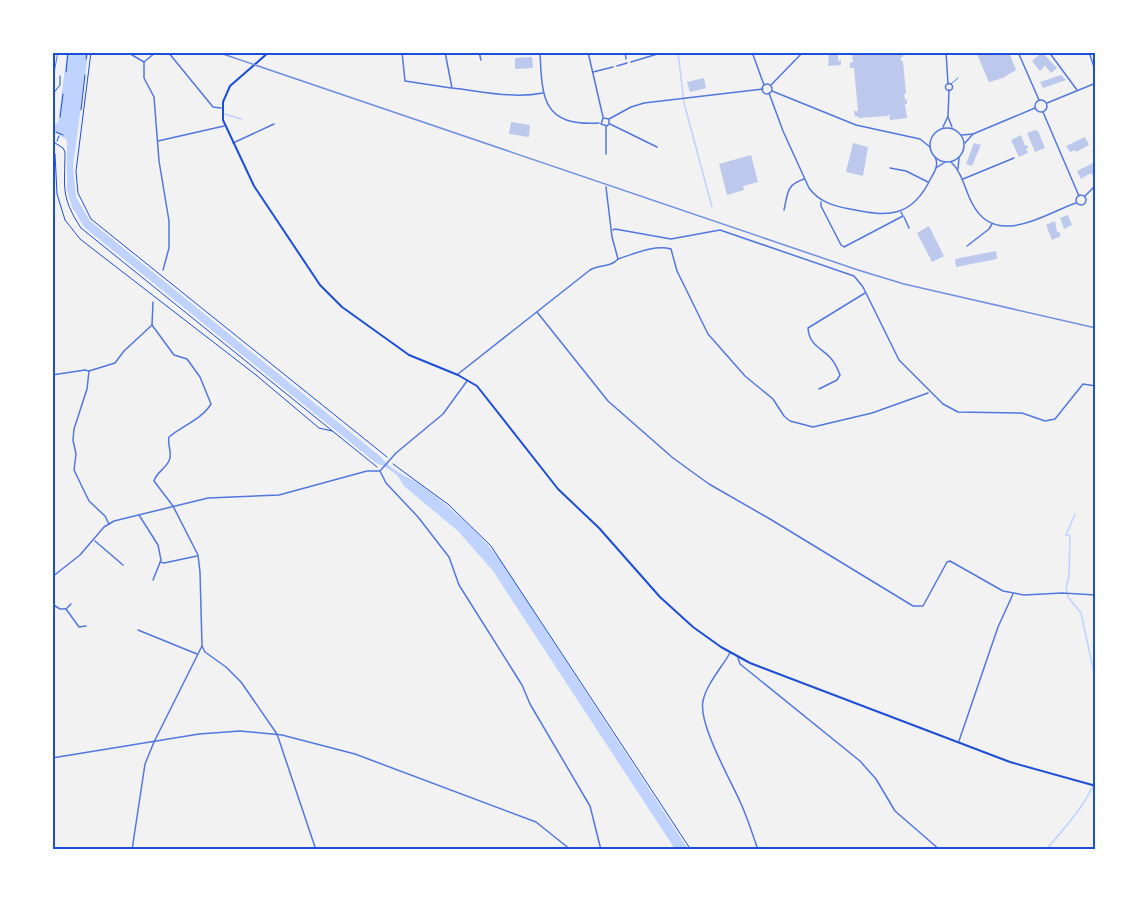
<svg xmlns="http://www.w3.org/2000/svg" width="1148" height="902" viewBox="0 0 1148 902" font-family="Inter,sans-serif">
  <style>
    .water { fill: #bfd3fe }
    .lines { fill: none; stroke-linecap: round; stroke-linejoin: round }
    .stream { stroke: #bfd3fe; stroke-width: 1.5 }
    .building { fill: #bdc9ec }
    .path { stroke: #1d4ed8; stroke-width: 1 }
    .service { stroke: #5277de; stroke-width: 1 }
    .minor { stroke: #5277de; stroke-width: 1.5 }
    .tertiary { stroke: #5277de; stroke-width: 1.5 }
    .primary { stroke: #1d4ed8; stroke-width: 2 }
    .rail { stroke: #7290e2; stroke-width: 1.5 }
    .neatline { fill: none; stroke: #1d4ed8; stroke-width: 2 }
  </style>
  <rect width="100%" height="100%" fill="#f2f2f2"/>
  <path class="water" d="M67,53H88L73,166L76,197L90,221L381,457C392,472 407,475 422,486C451,508 478,531 500,560L688,849H675L493,571L458,531L405,487L397,475L384,466L376,463L84,227L72,207L67,190V140L53,131L52,125L58,123Z"/>
  <g class="lines">
    <g class="stream">
      <path d="M678,53L684,103L712,207"/>
      <path d="M225,114L241,119"/>
      <path d="M1075,514L1066,535L1070,536L1069,576L1066,588L1068,597L1081,613L1096,682"/>
      <path d="M1096,745V758"/>
      <path d="M1046,850C1065,827 1086,806 1096,778"/>
    </g>
  </g>
  <g class="building">
    <path d="M829,52H838V61L841,60V65L828,66Z"/>
    <path d="M883,52H903V57H901V61H903L906,94H904L905,100L907,99V104H905L907,118L890,120L889,113L888,116L858,118V116L855,117L854,111H858L854,68H850V63L853,62L852,55Z"/>
    <path d="M976,52H1009L1016,70L1003,78L989,82Z"/>
    <path d="M1042,52L1057,68L1051,73L1045,66L1040,71L1032,61Z"/>
    <path d="M532,57L533,68L515,69V58Z"/>
    <path d="M1061,75L1066,80L1043,88L1040,82Z"/>
    <path d="M704,78L706,88L690,92L687,82Z"/>
    <path d="M511,122L530,125L529,137L509,134Z"/>
    <path d="M1035,130L1038,131L1045,148L1035,152L1027,133Z"/>
    <path d="M1021,135L1025,146L1027,145L1028,148H1026L1028,153L1019,157L1011,140Z"/>
    <path d="M1085,137L1089,145L1076,152L1075,150L1070,152L1066,146Z"/>
    <path d="M853,143L868,147L863,176L846,172Z"/>
    <path d="M974,143L981,145L972,166L966,164Z"/>
    <path d="M751,155L758,182L743,186L744,190L727,195L719,164Z"/>
    <path d="M1093,163L1096,173L1092,175L1091,173L1081,179L1077,171Z"/>
    <path d="M1068,215L1072,225L1064,229L1060,218Z"/>
    <path d="M1055,221L1057,232H1059L1061,236L1052,240L1046,225Z"/>
    <path d="M929,226L944,256L932,262L917,233Z"/>
    <path d="M996,251L997,259L956,267L955,259Z"/>
  </g>
  <g class="lines">
    <g class="path">
      <path d="M91,52L76,171L78,193L91,219L387,457"/>
      <path d="M86,59L87,53"/>
      <path d="M66,72L68,52"/>
      <path d="M52,95L60,85V76"/>
      <path d="M81,110L85,75"/>
      <path d="M60,117L63,94"/>
      <path d="M56,132L63,135"/>
      <path d="M52,141L63,148L65,152C65,187 60,196 81,228L377,467"/>
      <path d="M57,141L59,136"/>
      <path d="M52,149L55,154L57,194L65,220L80,239L256,375L319,428L332,431"/>
      <path d="M393,464L449,505L491,546L691,850"/>
    </g>
    <g class="service">
      <path d="M52,83L58,52"/>
      <path d="M951,84L958,78"/>
    </g>
    <g class="minor">
      <path d="M127,52L144,62"/>
      <path d="M156,52L144,62V78L154,97L159,161L169,221V248L163,270"/>
      <path d="M168,52L213,107L221,108"/>
      <path d="M402,52L405,81L451,88"/>
      <path d="M445,52L452,88C481,91 513,99 543,93"/>
      <path d="M479,52L481,60"/>
      <path d="M540,52C542,100 543,126 599,123"/>
      <path d="M588,52L603,117"/>
      <path d="M625,52L626,59"/>
      <path d="M1018,52L1039,100"/>
      <path d="M1049,52L1077,90"/>
      <path d="M1089,52L1096,73"/>
      <path d="M631,62L664,52"/>
      <path d="M617,66L627,63"/>
      <path d="M593,72L613,67"/>
      <path d="M771,85L803,52"/>
      <path d="M769,93L783,131L809,188C819,202 834,206 850,209C888,217 912,218 931,178C935,171 939,165 935,157"/>
      <path d="M1043,112L1079,196"/>
      <path d="M609,119V124L607,126L601,124L603,118L609,119L631,107L644,103L763,89"/>
      <path d="M610,124L657,147"/>
      <path d="M606,127V154"/>
      <path d="M158,141L224,126"/>
      <path d="M233,143L274,124"/>
      <path d="M951,162C962,172 965,190 972,203C995,249 1044,214 1076,203"/>
      <path d="M890,168L906,171L928,182"/>
      <path d="M936,168L945,162"/>
      <path d="M958,169L959,158"/>
      <path d="M963,179L1014,158"/>
      <circle cx="1081" cy="200" r="5"/>
      <path d="M1085,196L1096,185"/>
      <path d="M821,202V206L841,245L844,247L903,216L901,212"/>
      <path d="M784,210C788,193 786,185 804,179"/>
      <path d="M904,217L909,228"/>
      <path d="M613,230L615,229L671,239L720,230L854,276L863,287L899,360L943,404L958,412L1022,413L1045,421L1055,419L1083,384L1096,386"/>
      <path d="M967,246L989,229L992,224"/>
      <path d="M618,259C634,254 655,244 671,249L677,271L708,334L745,376L773,399L784,416L790,421L813,427L872,413L928,393"/>
      <path d="M537,312L608,401L673,458L709,484L770,519L913,606H923L947,562L950,561L1003,591L1024,595L1062,593L1096,595"/>
      <path d="M89,371L87,389L74,429L73,440L76,454L74,470L89,501L105,516L109,524"/>
      <path d="M458,374L590,270C600,264 610,268 618,259L612,237L606,187"/>
      <path d="M52,375L85,370L89,371L115,363L124,351L152,325L153,302"/>
      <path d="M819,389L837,380L840,375C838,370 836,365 833,361C825,349 809,347 808,328L865,293"/>
      <path d="M380,471L386,483L418,517L449,557L459,585L522,685L530,704L590,806L601,850"/>
      <path d="M139,515L158,545L161,560L153,580"/>
      <path d="M95,541L123,565"/>
      <path d="M160,562L164,563L197,556"/>
      <path d="M52,577L80,555L104,527L114,521L208,498L279,495L367,471H380L396,453L443,414L467,381"/>
      <path d="M52,604L60,609H66L71,604"/>
      <path d="M66,609L79,627L86,626"/>
      <path d="M138,630L197,654"/>
      <path d="M202,646L205,652L226,667L241,682L277,734L316,850"/>
      <path d="M730,653C722,667 706,685 703,701C698,725 732,782 742,806C748,820 753,835 758,850"/>
      <path d="M738,658L740,664L860,761L876,779L895,811L940,850"/>
      <path d="M959,741L998,627L1013,594"/>
      <path d="M52,758L199,734L240,731L282,735L355,754L536,822L571,850"/>
      <path d="M132,850L145,764L154,742L202,646L200,572L198,555L173,506L154,481C156,473 165,469 169,461C173,453 167,446 169,437C182,426 202,419 211,404L200,377L187,359L174,355L152,325"/>
    </g>
    <g class="tertiary">
      <path d="M752,52L764,85"/>
      <path d="M946,52L948,84"/>
      <circle cx="949" cy="87" r="3.5"/>
      <circle cx="767" cy="89" r="5"/>
      <path d="M772,91L856,125L920,139L930,147"/>
      <circle cx="1041" cy="106" r="6"/>
      <path d="M1047,103L1096,83"/>
      <path d="M948,117L952,127"/>
      <path d="M943,127L948,116L949,90"/>
      <circle cx="947" cy="145" r="17"/>
      <path d="M962,135L973,134"/>
      <path d="M965,143L973,134L1035,108"/>
    </g>
    <path class="primary" d="M269,52L230,86L223,102V120L254,186L320,285L342,307L409,355L458,375L477,386L558,489L599,528L660,597L693,627L721,647L750,663L1010,762L1096,786"/>
    <path class="rail" d="M217,52L858,270L904,284L1096,328"/>
  </g>
  <rect width="1148" height="902" fill="none" stroke="#ffffff" stroke-width="108"/>
  <rect x="54" y="54" width="1040" height="794" class="neatline"/>
</svg>
